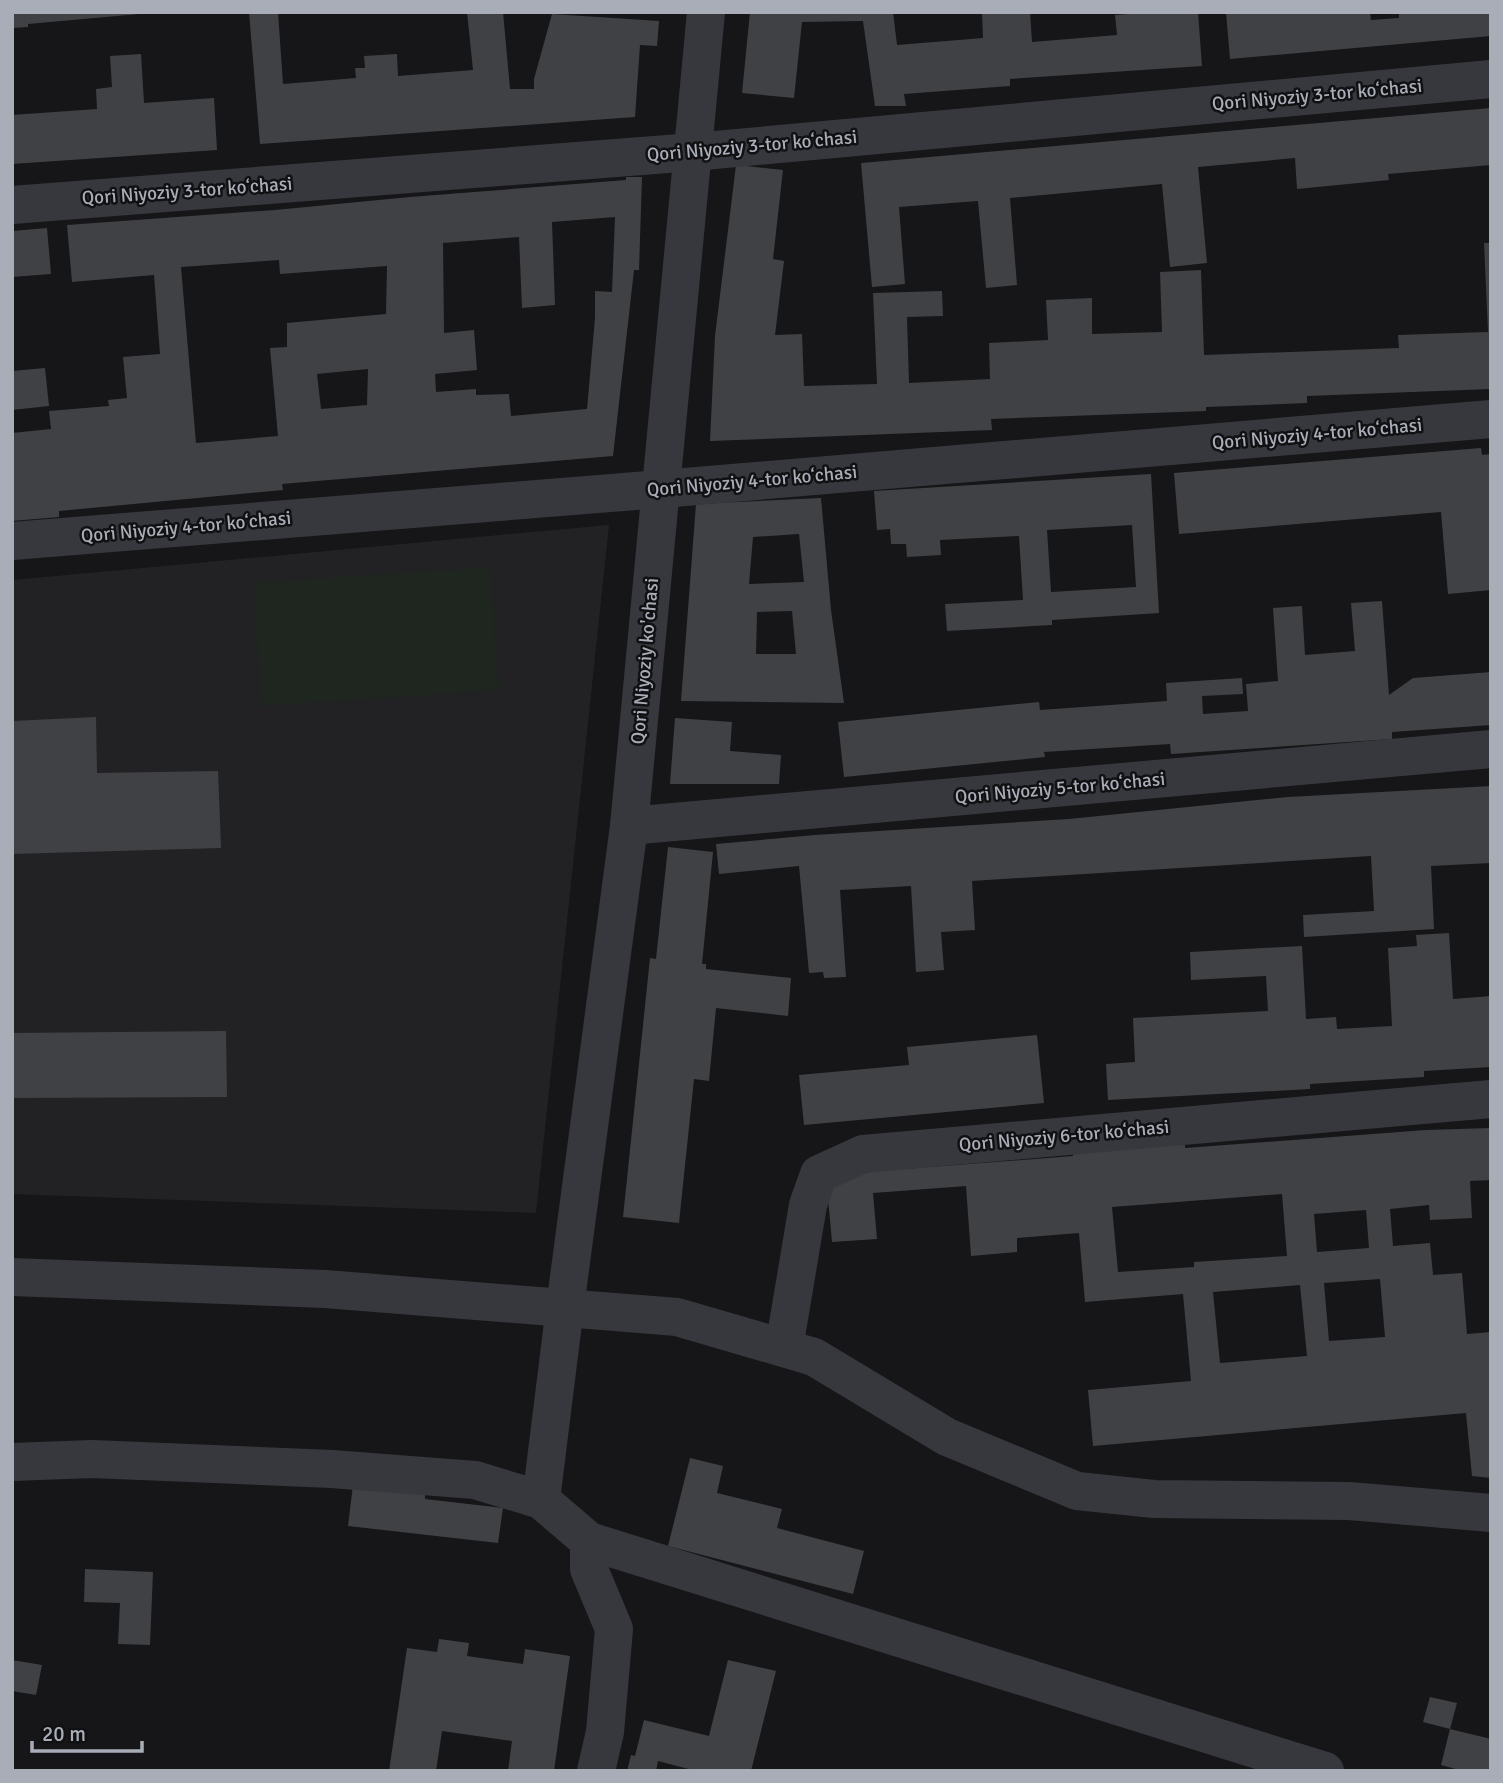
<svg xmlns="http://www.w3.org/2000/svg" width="1503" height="1783" viewBox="0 0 1503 1783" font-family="Signika,sans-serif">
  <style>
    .built { fill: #222225 }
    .pitch { fill: #1e261f }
    .building { fill: #404145; fill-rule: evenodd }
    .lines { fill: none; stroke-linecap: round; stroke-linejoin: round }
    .minor { stroke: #37383d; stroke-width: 38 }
    .labels { text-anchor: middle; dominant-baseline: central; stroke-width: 5; stroke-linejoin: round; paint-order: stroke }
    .street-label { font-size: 19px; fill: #a8adb8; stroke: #111113 }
  </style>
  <rect width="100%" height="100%" fill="#161618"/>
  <path class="built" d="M609,525L536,1213L12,1194V580Z"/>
  <path class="pitch" d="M490,567L499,690L262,706L253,583Z"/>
  <g class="building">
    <path d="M12,12H138L139,14L28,24V27L12,28Z"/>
    <path d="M249,12H278L283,84L356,78L355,68H365L364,56L397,54L398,76L473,70L467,12H503L510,89H534V79L552,14L659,21L657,46L640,45L635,117L260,144Z"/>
    <path d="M750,12H893L897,45L983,38L982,12H1030L1032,42L1117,35L1115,15L1155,12H1198L1202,66L1010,79V86L904,94L906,106H875L863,21L802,22L794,98L742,93Z"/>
    <path d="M1226,12H1370L1371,20L1399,18V12H1491V36L1230,59Z"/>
    <path d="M141,54L144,103L214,98L217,150L12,164V115L97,109L96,89L112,87L110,56Z"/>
    <path d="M1491,108V165L1388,174L1389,180L1297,189L1295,158L1198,167L1207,263L1170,267L1162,184L1010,198L1017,285L986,288L978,201L899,207L905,284L872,287L861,163Z"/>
    <path d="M736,165L783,170L773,259L784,261L775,335L802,334L804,386L877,384L873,293L942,291L943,316L907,317L909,383L990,379L989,343L1048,340L1046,300L1092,298V334L1162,332L1160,272L1201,270L1204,355L1399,348L1398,335L1488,332L1484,243H1491V389L1307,396V403L1206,407V411L991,419L992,430L710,441L715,336Z"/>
    <path d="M626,177H642L639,270H634L613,456L282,484L283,490L59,511V517L12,521V433L51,429L49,411L109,406L108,400L127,398L123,357L160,354L154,275L72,282L67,225L275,210L410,197L626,180ZM615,217L612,292L595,291V318L587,409L511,416L509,394L476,395V389L436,392L435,374L477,370L474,330L444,333L443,243L519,237L522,308L555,305L552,222ZM279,260L280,274L387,266L386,314L287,323V347L270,348L278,436L196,443L181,267ZM368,369L367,405L321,409L317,374Z"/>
    <path d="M47,228L51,274L12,277V231Z"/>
    <path d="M45,368L49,406L12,410V371Z"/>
    <path d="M1481,448L1482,455L1491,454V590L1448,594L1441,512L1179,534L1174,473Z"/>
    <path d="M1151,474L1159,613L1052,620V625L947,631L945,604L1023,600L1019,536L940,540L941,555L907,557L906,544H891L890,529L877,530L874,491ZM1132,525L1136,587L1051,592L1047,530Z"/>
    <path d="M821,498L831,610L844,703L681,701L696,504ZM799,534L804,582L749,584L753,537ZM792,611L796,654H756L757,612Z"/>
    <path d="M1382,601L1389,695L1413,678L1491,672V725L1392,732V739L1171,754L1170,744L1044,752L1045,757L844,777L838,722L1039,702L1040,710L1167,701L1166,683L1242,678L1243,694L1202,696L1203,714L1248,711L1246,684L1278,681L1273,608L1302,606L1305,655L1355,651L1351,603Z"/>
    <path d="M96,717L97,773L218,771L221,848L12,854V721Z"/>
    <path d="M675,718L732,722L730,751L781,755L779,784H670Z"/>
    <path d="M1491,786V863L1431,866L1434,929L1304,937L1303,915L1374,911L1371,856L972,881L975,930L941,932L944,970L916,972L911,886L840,890L846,977L824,978L823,972L809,973L799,866L719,874L716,844L815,835L1069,819L1288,797Z"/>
    <path d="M668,847L713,852L702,964H706V969L791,978L788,1016L716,1008L709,1081L694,1079L679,1223L623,1217L650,958L656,959Z"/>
    <path d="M1449,933L1453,999L1491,996V1067L1424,1071V1077L1310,1084V1089L1108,1100L1106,1064L1135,1062L1133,1018L1268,1011L1266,976L1191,980L1190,952L1302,946L1306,1019L1336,1017L1337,1029L1392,1026L1388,948L1417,946L1416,935Z"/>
    <path d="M226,1031L227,1097L12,1098V1033Z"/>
    <path d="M1037,1035L1044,1103L804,1125L799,1075L909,1065L907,1047Z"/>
    <path d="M1491,1128V1180L1470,1181L1472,1218L1430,1220L1429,1205L1390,1209L1393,1246L1430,1243L1433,1275L1462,1273L1467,1334L1491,1332V1478L1472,1476L1466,1413L1093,1446L1088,1390L1191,1381L1183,1294L1085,1302L1079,1233L1017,1238V1252L971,1256L966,1186L873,1193L877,1239L832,1242L826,1175L1073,1156V1148L1185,1139V1148L1426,1130ZM1282,1194L1287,1256L1194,1262V1267L1118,1272L1112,1207ZM1366,1210L1369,1248L1317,1252L1314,1214ZM1380,1279L1385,1337L1329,1341L1324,1283ZM1300,1285L1307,1356L1220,1363L1213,1292Z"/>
    <path d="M690,1458L723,1466L717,1493L782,1509L777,1528L864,1551L853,1594L668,1546Z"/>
    <path d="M353,1485L425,1494V1499L503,1508L498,1543L348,1526Z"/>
    <path d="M85,1569L153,1572L150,1645L118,1644L120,1603L84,1602Z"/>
    <path d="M439,1639L469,1643L467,1656L523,1664L525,1649L570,1656L554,1771H508L512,1741L442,1731L436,1771H389L407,1648L437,1652Z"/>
    <path d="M12,1660L42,1665L36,1695L12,1691Z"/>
    <path d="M728,1660L776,1671L751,1771H696L658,1761L656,1771H627L631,1755L635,1756L644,1720L709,1736Z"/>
    <path d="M1430,1697L1457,1703L1450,1729L1423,1722Z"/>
    <path d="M1450,1729L1491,1739V1771H1463L1441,1765Z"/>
  </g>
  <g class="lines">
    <g class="minor">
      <path d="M12,205L693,152L1491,79"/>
      <path d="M12,541L661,489L1491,419"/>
      <path d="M629,826L1491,749"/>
      <path d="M12,1277L325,1289L677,1317L814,1357L947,1437L1077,1491L1154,1499L1349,1501L1491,1513"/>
      <path d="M784,1348L808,1205L819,1174L863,1154L1491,1099"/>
      <path d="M12,1462L92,1459L332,1469L475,1480L541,1500L589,1541L1325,1771"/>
      <path d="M541,1500L565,1307L629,826L706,12"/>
      <path d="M589,1541V1569L614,1629L605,1732L596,1771"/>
    </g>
  </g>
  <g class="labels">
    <g class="street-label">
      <text transform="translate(1317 95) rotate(-5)">Qori Niyoziy 3-tor koʻchasi</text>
      <text transform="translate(752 146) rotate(-5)">Qori Niyoziy 3-tor koʻchasi</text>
      <text transform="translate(187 191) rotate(-4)">Qori Niyoziy 3-tor koʻchasi</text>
      <text transform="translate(1317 434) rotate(-5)">Qori Niyoziy 4-tor koʻchasi</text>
      <text transform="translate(752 481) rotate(-5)">Qori Niyoziy 4-tor koʻchasi</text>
      <text transform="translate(186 527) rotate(-5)">Qori Niyoziy 4-tor koʻchasi</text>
      <text transform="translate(645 661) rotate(-85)">Qori Niyoziy ko'chasi</text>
      <text transform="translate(1060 788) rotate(-5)">Qori Niyoziy 5-tor koʻchasi</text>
      <text transform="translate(1064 1136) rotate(-5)">Qori Niyoziy 6-tor koʻchasi</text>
    </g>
  </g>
  <rect width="1503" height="1783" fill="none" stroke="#a8adb8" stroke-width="28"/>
  <path d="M32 1741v10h110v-10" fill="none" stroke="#a8adb8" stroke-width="3.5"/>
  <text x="42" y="1741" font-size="21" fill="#a8adb8" stroke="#111113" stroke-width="5" paint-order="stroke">20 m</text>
</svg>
